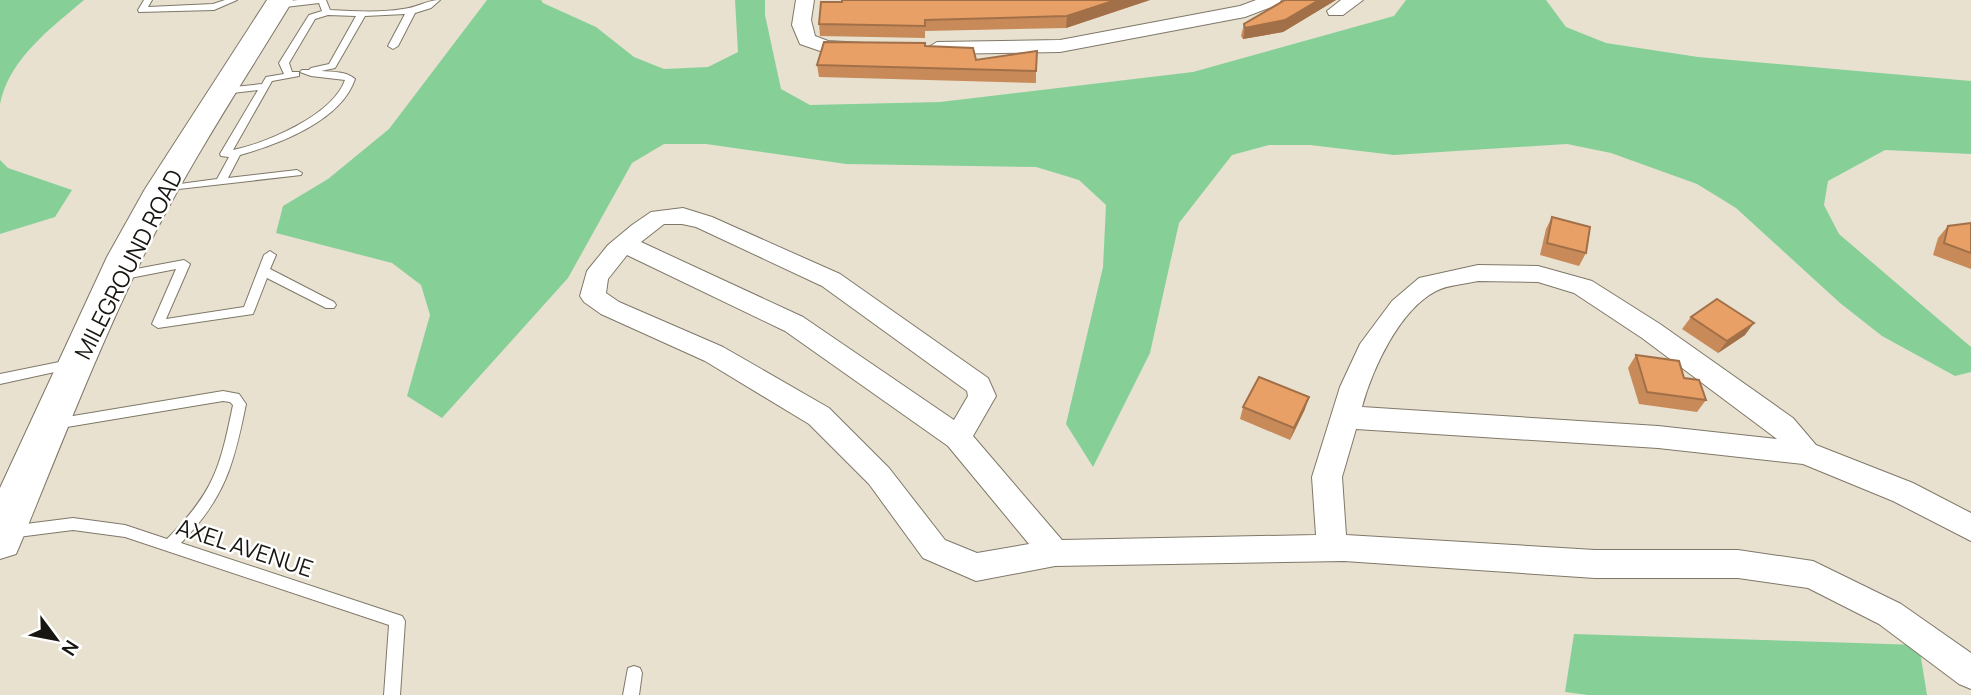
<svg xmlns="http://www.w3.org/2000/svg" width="1971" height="695" viewBox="0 0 1971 695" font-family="Manrope,sans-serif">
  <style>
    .green { fill: #86d098 }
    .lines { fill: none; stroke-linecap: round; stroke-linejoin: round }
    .lane-casing { stroke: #7f7868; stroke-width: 2 }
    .street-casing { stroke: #7f7868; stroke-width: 2 }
    .primary-casing { stroke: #7f7868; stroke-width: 2 }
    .lane { fill: #fff; fill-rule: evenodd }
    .street { fill: #fff; fill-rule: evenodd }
    .primary { fill: #fff; fill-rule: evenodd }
    .wall { fill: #c88a59 }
    .shaded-wall { fill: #a27048 }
    .building { fill: #e8a067; stroke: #a27048; stroke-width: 2 }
    .labels { text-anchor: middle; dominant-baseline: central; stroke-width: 5; stroke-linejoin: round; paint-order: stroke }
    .street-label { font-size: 23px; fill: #181610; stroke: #fff }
  </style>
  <rect width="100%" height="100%" fill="#e8e1d0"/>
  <g class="green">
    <path d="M0,0H84C51,28 9,59 0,104Z"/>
    <path d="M487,0H541L543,3L596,27L634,57L664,69L708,67L738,52L735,0H765V15L781,89L810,105L940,102L1193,72L1394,16L1406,0H1546L1566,27L1606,43L1698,57L1971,81V154L1885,150L1828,181L1824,205L1839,234L1971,347V372L1955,376L1882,336L1840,303L1736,208L1697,184L1611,153L1567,144L1394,155L1310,145H1269L1232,155L1179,223L1150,353L1093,467L1066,424L1103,267L1106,205L1079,180L1036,167L846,164L706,144H664L632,163L568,278L442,418L407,396L430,315L421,285L392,263L276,233L283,206L328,179L389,129Z"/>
    <path d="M0,160L8,168L72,190L55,217L0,234Z"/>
    <path d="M1574,634L1919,645L1927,695H1588L1565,692Z"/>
  </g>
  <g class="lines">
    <g class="lane-casing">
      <g id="lane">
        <path d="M144,0H152L148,7L213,4L225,0H237L214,10L139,12L138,10Z"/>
        <path d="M298,0H326L330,10C354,11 379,13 403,9C416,8 427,0 440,0L431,8L415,13L398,46L393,49L388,46L405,14L365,16L335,68L321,71C333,72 346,71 355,79C341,121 279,144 240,155L228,178L297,170L302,173L301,175L161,191L160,189L165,186L217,179L229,157L221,156L220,154L258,90L224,94L219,91L224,88L262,84L266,77L284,74L279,63L309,15L322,11L319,3L277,8L273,5L277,2ZM328,15L356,16L329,64L311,68L309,70H302L300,72L311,76L345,80C333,115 267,143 233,150L272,81L299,76V72H292L289,63L315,19Z"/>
        <path d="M270,251L276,255L270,269L334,302L336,305L334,308H326L267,278L253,314L158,328L152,324L176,269L120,280L114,276L120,272L184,260L190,264L166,319L244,307L264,255Z"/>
        <path d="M69,360L73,362L75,365L73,368L0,384V374Z"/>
        <path d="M223,391L239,394L246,404C234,464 225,498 181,543L402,616L405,621L400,695H384L389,625L125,537L73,530L10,538L5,536L3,532L5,528L10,526L73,518L125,525L167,539C214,492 220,468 233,405L230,402L223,401L55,429L50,428L48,424L50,420L55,419Z"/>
        <path d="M634,666L640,668L642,673L639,695H623L628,668Z"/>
      </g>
    </g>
    <g class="street-casing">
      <g id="street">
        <path d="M796,0H814L811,20L815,36L828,41L863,43L866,47L863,51L826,53L800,44L792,25Z"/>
        <path d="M1256,0H1281L1279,4L1245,17L1060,52L937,54L927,48L937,42L1060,40L1240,6Z"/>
        <path d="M1341,0H1363L1343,15H1329L1327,11Z"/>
        <path d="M683,208L712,217L840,274L988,378L996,396L973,436L1062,540L1316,535L1312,477L1340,387L1360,344L1392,301L1419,278L1478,265L1538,266L1592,281L1660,324L1793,418L1816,445L1913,483L1971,513V541L1893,501L1803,464L1658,448L1356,429L1342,477L1346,535L1595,550H1738L1813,561L1901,604L1971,653V689L1959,684L1879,624L1808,588L1738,578H1595L1344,561L1055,566L976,581L923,558L869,484L809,424L705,361L601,314L584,302L580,296L587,271L608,245L632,225L651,212ZM664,224H682L696,227L822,286L967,391L968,396L954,420L803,317L641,242ZM627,255L785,331L948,446L1029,544L977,553L945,540L889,468L829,408L723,347L619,302L606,293L608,279ZM1478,281L1538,282L1574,293L1642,338L1777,439L1658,426L1362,407C1372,370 1399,310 1436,291C1447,285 1465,284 1478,281Z"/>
      </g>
    </g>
    <g class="primary-casing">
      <path id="primary" d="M267,0H293C242,84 186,168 143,257C98,349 61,445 22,540L16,554L0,559V488L107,257L145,189Z"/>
    </g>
    <use href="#lane" class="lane"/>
    <use href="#street" class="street"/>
    <use href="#primary" class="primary"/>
  </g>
  <g class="wall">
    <path d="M1150,0L1066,28L925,31V38L820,36L819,24Z"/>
    <path d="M1285,0H1336L1283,32L1243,39L1241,36L1244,24Z"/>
    <path d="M925,46L976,60L1036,71V83L819,77L817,65Z"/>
    <path d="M1552,217L1586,253L1579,266L1540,255L1546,229Z"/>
    <path d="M1971,223V269L1933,255L1938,238L1948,226Z"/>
    <path d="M1691,317L1745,335L1718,353L1682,329Z"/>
    <path d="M1636,355L1684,378L1706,400L1697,412L1639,404L1628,368Z"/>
    <path d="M1243,407L1305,409L1290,440L1240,419Z"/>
  </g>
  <g class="shaded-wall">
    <path d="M1116,0H1150L1066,28L1067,16Z"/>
    <path d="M1319,0H1336L1283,32L1243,39L1245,28Z"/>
    <path d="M1754,323L1745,335L1718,353L1727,341Z"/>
    <path d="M1309,397L1305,409L1290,440L1294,428Z"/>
  </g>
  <g class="building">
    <path d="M842,0H1116L1067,16L925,20V26L819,24L821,2H842Z"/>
    <path d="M1285,0H1319L1285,20L1245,28L1244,24Z"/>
    <path d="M824,42L925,43V46L973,48L976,60L1037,51L1036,71L817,65Z"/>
    <path d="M1552,217L1590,227L1586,253L1547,243Z"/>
    <path d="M1971,223V253L1944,243L1948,226Z"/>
    <path d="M1717,299L1754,323L1727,341L1691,317Z"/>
    <path d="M1636,355L1679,361L1684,378L1699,380L1706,400L1647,392Z"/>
    <path d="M1259,377L1309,397L1294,428L1243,407Z"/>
  </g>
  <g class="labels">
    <g class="street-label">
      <text transform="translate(128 264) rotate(-63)">MILEGROUND ROAD</text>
      <text transform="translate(245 547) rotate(18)">AXEL AVENUE</text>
    </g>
  </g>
  <g transform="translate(56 639) rotate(122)" stroke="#ffffff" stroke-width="5" paint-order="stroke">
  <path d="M0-5L12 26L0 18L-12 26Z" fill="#181610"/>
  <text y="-10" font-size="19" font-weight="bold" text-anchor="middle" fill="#181610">N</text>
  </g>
</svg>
